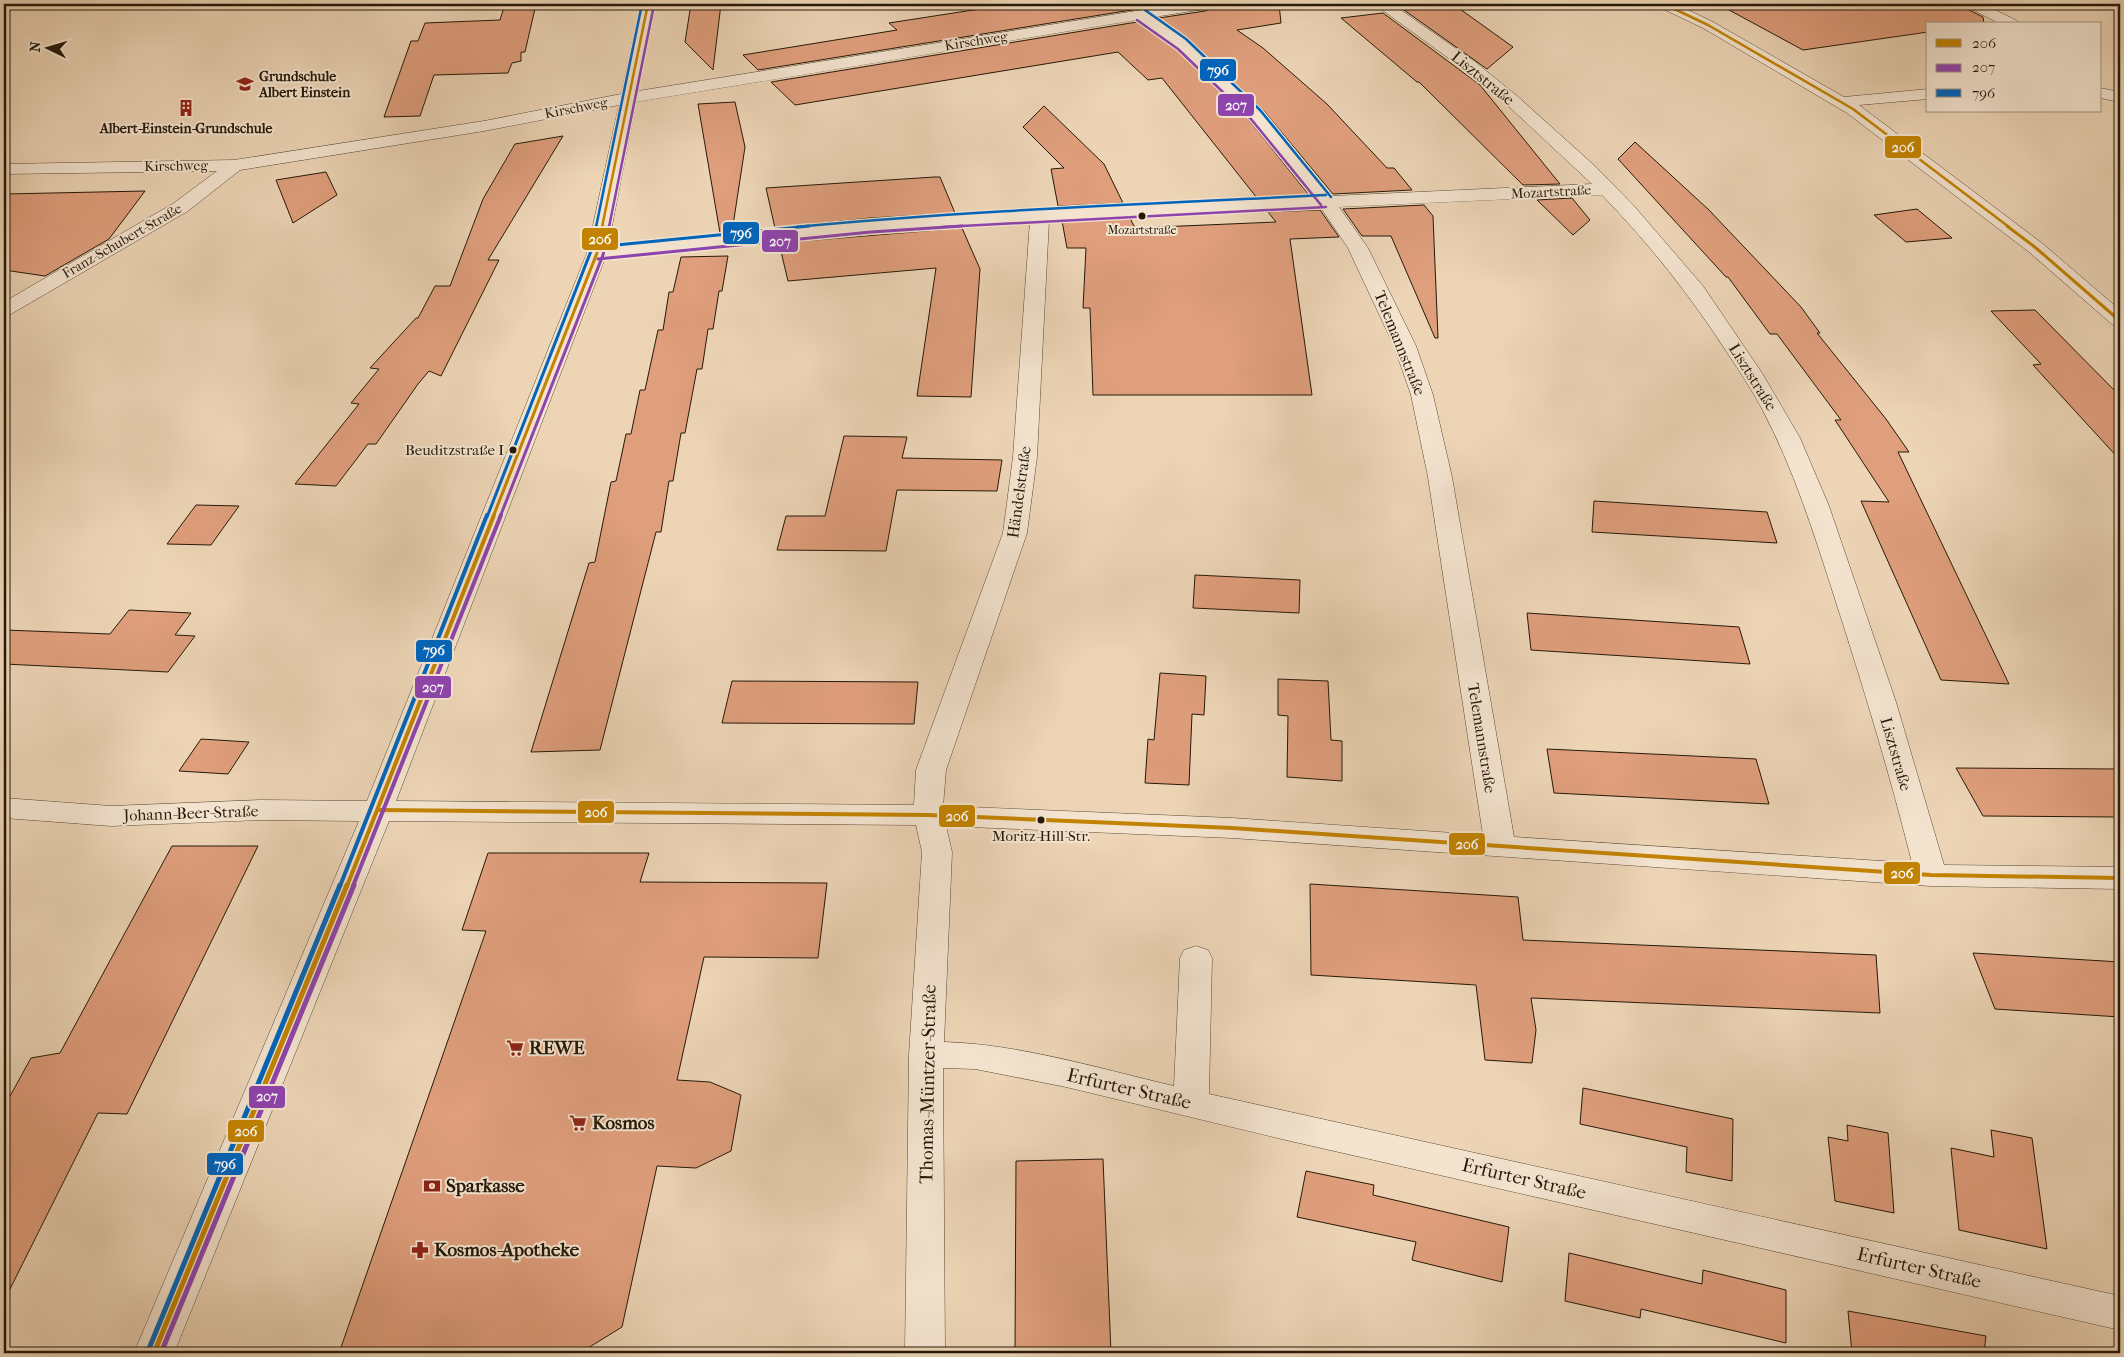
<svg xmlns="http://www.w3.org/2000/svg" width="2124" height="1357" viewBox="0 0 2124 1357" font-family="'IM FELL French Canon',serif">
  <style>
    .building { fill: #df9e7c; stroke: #251908 }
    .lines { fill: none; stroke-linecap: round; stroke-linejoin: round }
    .street-casing { stroke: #574833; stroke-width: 1 }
    .street { fill: #f3e3cf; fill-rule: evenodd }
    .bus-1-far3-casing { stroke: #f3e3cf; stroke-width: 5 }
    .bus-1-far2-casing { stroke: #f3e3cf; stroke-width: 6 }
    .bus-1-far1-casing { stroke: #f3e3cf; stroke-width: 8 }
    .bus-1-casing { stroke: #f3e3cf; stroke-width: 9 }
    .bus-2-far3-casing { stroke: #f3e3cf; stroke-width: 5 }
    .bus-2-far2-casing { stroke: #f3e3cf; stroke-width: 6 }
    .bus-2-far1-casing { stroke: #f3e3cf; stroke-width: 8 }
    .bus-2-casing { stroke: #f3e3cf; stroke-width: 9 }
    .bus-3-far3-casing { stroke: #f3e3cf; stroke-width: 5 }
    .bus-3-far2-casing { stroke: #f3e3cf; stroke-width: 6 }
    .bus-3-far1-casing { stroke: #f3e3cf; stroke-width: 8 }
    .bus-3-casing { stroke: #f3e3cf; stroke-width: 9 }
    .bus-1-far3 { stroke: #c28302; stroke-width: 2.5 }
    .bus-1-far2 { stroke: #c28302; stroke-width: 3 }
    .bus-1-far1 { stroke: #c28302; stroke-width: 4 }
    .bus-1 { stroke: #c28302; stroke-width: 5 }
    .bus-2-far3 { stroke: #8e44ad; stroke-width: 2.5 }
    .bus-2-far2 { stroke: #8e44ad; stroke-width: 3 }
    .bus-2-far1 { stroke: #8e44ad; stroke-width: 4 }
    .bus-2 { stroke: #8e44ad; stroke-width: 5 }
    .bus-3-far3 { stroke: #0065bd; stroke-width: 2.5 }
    .bus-3-far2 { stroke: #0065bd; stroke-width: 3 }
    .bus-3-far1 { stroke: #0065bd; stroke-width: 4 }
    .bus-3 { stroke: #0065bd; stroke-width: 5 }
    .bus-dot { fill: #251908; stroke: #f3e3cf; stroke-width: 2 }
    .labels { text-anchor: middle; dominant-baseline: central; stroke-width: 4; stroke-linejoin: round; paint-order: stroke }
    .far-bus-label { font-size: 12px; fill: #251908; stroke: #f3e3cf }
    .far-street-label { font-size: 14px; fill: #251908; stroke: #f3e3cf }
    .far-poi-label { font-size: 14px; font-weight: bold; fill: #251908; stroke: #f3e3cf; text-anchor: start }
    .bus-label { font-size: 15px; fill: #251908; stroke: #f3e3cf; text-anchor: end }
    .street-label { font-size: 16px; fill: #251908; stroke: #f3e3cf }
    .near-poi-label { font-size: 19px; font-weight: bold; fill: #251908; stroke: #f3e3cf; text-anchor: start }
    .near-street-label { font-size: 19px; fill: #251908; stroke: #f3e3cf }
    .line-badge { stroke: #f3e3cf; stroke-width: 2 }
    .badge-label { font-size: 14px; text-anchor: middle; font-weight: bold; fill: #fff }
  </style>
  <rect width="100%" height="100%" fill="#ecd4b5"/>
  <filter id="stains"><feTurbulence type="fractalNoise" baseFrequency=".004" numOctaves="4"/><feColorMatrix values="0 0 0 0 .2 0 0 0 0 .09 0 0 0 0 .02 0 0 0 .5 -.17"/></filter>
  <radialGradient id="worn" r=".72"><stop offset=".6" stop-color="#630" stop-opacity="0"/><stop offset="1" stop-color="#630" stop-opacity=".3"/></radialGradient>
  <g class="building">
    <path d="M505,4H536L525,52H521V61L512,63L508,73L434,75L420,116L384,117L411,41H418L425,23L500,20Z"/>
    <path d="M691,4H721L713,70L685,42Z"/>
    <path d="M1012,4H1169L758,70L743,55L897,30L889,23Z"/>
    <path d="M1214,4H1279L1281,23L1237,30L1263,48L1327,104L1387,168H1394L1412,190L1333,194L1263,110L1189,40L1159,18L1205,11L1212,8Z"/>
    <path d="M1453,4L1513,47L1487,69L1404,10Z"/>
    <path d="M1718,4H1963L1967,9L1983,17L1984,24H1928V32L1803,50Z"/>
    <path d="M1383,13L1480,85L1560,184L1523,185L1419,82H1417L1341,18Z"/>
    <path d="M1137,22L1175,48L1249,120L1309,195L1257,198L1162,78L1148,80L1118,52L795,105L771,82Z"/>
    <path d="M735,102L745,147L732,232L720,233L698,104Z"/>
    <path d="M1044,106L1104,164L1123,203L1058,206L1051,169L1064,168L1023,127Z"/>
    <path d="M563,136L488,260H499L441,376L429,371L418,384L376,444H368L336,486L295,484L359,404L351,403L379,369L370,368L416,318H418L435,286H450L483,199L515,144Z"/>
    <path d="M1635,142L1709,210L1801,307L1820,333H1817L1886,419L1909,452H1898L2009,684L1941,680L1861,501L1889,502L1835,420H1841L1777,334H1770L1728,277H1726L1618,159Z"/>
    <path d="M326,172L337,195L293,223L276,180Z"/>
    <path d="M934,177H940L955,213L870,218L775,228L766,188Z"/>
    <path d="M145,191L109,239L45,276L4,270V194Z"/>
    <path d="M1572,198L1590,220L1573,235L1537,200Z"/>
    <path d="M1424,205L1433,216L1438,338H1435L1391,236H1362L1343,209Z"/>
    <path d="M1917,209L1952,238L1906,242L1874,215Z"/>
    <path d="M1320,210L1339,237L1290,239L1312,395H1093L1090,308H1083L1086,248H1067L1062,221L1130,218L1135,228L1276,222L1268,212Z"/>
    <path d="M962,228L980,269L971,397L917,396L936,268L788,281L779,243Z"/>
    <path d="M728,256L722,291H719L713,329H708L702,369H697L685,433H681L673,481H669L661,532H656L600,750L531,752L589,563L595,562L611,482L616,481L626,434H631L640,390H645L658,330H663L669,292H673L681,257Z"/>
    <path d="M2035,310L2120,396V460L2033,365L2041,364L1991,311Z"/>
    <path d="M844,436L907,437L902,458L1002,460L997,491L897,490L886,551L777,550L786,516H825Z"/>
    <path d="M1594,501L1767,512L1777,543L1592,532Z"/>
    <path d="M196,505L239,506L211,545L167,544Z"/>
    <path d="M1195,575L1300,580L1299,613L1193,608Z"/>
    <path d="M129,610L191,613L175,635L195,636L168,672L4,664V630L110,634Z"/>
    <path d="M1527,613L1739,627L1750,664L1531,650Z"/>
    <path d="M1160,673L1206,676L1204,715L1192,714L1189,785L1145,783L1148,739L1154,740Z"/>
    <path d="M1278,679L1328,681L1331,740L1342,741V781L1287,777L1288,716L1278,715Z"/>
    <path d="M732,681L918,682L914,724L722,723Z"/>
    <path d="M201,739L249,742L228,774L179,771Z"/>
    <path d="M1547,749L1756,759L1769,804L1554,793Z"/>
    <path d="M1956,768L2120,769V817L1983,816Z"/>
    <path d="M172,846H258L127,1114L98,1113L4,1301V1107L31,1058L60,1053Z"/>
    <path d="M488,853H649L640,882L827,883L818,958L704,957L677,1080L710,1082L741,1095L731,1151L696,1168L657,1166L622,1327L583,1351H561L560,1353H339L486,931L462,930Z"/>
    <path d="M1310,884L1518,897L1523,940L1876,955L1880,1013L1531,998L1536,1030L1532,1063L1485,1060L1476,985L1311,975Z"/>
    <path d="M1973,953L2120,962V1017L1995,1009Z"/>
    <path d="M1583,1088L1733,1119L1732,1181L1686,1172L1687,1147L1580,1124Z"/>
    <path d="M1847,1125L1888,1133L1894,1213L1835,1201L1828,1137L1848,1141Z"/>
    <path d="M1991,1130L2032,1138L2047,1249L1959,1230L1951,1148L1994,1157Z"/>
    <path d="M1103,1159L1111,1353H1015L1016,1161Z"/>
    <path d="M1306,1171L1374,1185L1373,1195L1509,1227L1502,1282L1412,1260L1416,1242L1297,1217Z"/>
    <path d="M1569,1253L1702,1284L1703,1270L1786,1290V1343L1641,1309L1640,1318L1565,1301Z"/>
    <path d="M1848,1311L1986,1336L1984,1353H1852Z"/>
  </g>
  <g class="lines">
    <g class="street-casing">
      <g id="street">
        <path d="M641,4H656L638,91L1179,4H1212L1210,7L1205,9L1154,17L1188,41L1262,111L1332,196L1592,184L1504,102L1462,68L1374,4H1392L1474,61L1516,95L1596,167L1634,206L1703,286L1762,373L1800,438L1829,506L1896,702L1944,865L2120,867V889L1931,886L1232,838L946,826L952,852L944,1042C1019,1044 1101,1069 1174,1086L1180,958L1184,950L1196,946L1208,950L1212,958L1209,1094L2120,1296V1330L1286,1140L1066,1087L975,1069L943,1068L945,1353H905L909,1055L922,852L916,825L389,821L174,1353H134L359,821L260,820L111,826L4,818V798L111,806L260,800L367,801L587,253L619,105L484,131L240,170L188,211L11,314L4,316V302L174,203L217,171L4,174V164L234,160L484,121L621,94ZM1137,20L1176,47L1250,119L1313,197L1040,209L870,220L608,246L636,102ZM1602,195C1651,246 1690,295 1728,354C1740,372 1752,390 1762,409C1794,469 1814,534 1835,599C1863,686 1890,774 1912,863L1514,837L1452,477L1433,395L1416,346L1368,248L1339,207ZM1321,208L1348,248L1394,346L1411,395L1428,477L1483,835L1232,818L943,806L946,770L1027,533L1037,457L1049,220ZM1030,221L1013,457L1003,533L916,770L914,805L396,801L605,258L870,232Z"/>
        <path d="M1656,4H1676L1713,22L1844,97L1928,89V99L1859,105L2043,244L2120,310V327L2113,325L2029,252L1847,113L1703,28L1659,7Z"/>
        <path d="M1965,4H1984L2017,21L2020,24H2000L1968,7Z"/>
        <path d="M2100,88L2120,92V102L2100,98Z"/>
      </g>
    </g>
    <use href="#street" class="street"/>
    <g class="bus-1-far3-casing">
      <g id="bus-1-far3">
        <path d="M1664,4L1708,25L1853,109L2009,227"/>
        <path d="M602,227L648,4"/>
      </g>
    </g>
    <g class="bus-1-far2-casing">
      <g id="bus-1-far2">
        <path d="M2007,226L2036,248L2120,321"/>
        <path d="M493,517L597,253L603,226"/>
      </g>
    </g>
    <g class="bus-1-far1-casing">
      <g id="bus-1-far1">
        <path d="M378,810L929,815L1232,828L1931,875L2120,878"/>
        <path d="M347,886L494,515"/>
      </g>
    </g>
    <g class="bus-1-casing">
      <path id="bus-1" d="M154,1353L347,885"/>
    </g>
    <g class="bus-2-far3-casing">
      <g id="bus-2-far3">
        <path d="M1137,20L1178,49L1251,119L1321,205"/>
        <path d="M609,227L654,5"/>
        <path d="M943,227L1326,207"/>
      </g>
    </g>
    <g class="bus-2-far2-casing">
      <g id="bus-2-far2">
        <path d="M598,259L871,232L962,226"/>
        <path d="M500,517L603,255L609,226"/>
      </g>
    </g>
    <g class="bus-2-far1-casing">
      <path id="bus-2-far1" d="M353,886L501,515"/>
    </g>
    <g class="bus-2-casing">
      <path id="bus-2" d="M161,1353L354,885"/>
    </g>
    <g class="bus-3-far3-casing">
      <g id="bus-3-far3">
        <path d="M1145,10L1186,39L1260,110L1331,197"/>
        <path d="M596,227L642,4"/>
        <path d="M796,227C972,210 1149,204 1326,195"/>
      </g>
    </g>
    <g class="bus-3-far2-casing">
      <g id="bus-3-far2">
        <path d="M596,247L809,226"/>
        <path d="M487,517L591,251L596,226"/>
      </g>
    </g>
    <g class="bus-3-far1-casing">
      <path id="bus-3-far1" d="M340,886L487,515"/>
    </g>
    <g class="bus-3-casing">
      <path id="bus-3" d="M148,1351L340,885"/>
    </g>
    <use href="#bus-1-far3" class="bus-1-far3"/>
    <use href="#bus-1-far2" class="bus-1-far2"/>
    <use href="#bus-1-far1" class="bus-1-far1"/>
    <use href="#bus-1" class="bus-1"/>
    <use href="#bus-2-far3" class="bus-2-far3"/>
    <use href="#bus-2-far2" class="bus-2-far2"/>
    <use href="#bus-2-far1" class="bus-2-far1"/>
    <use href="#bus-2" class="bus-2"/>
    <use href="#bus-3-far3" class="bus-3-far3"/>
    <use href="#bus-3-far2" class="bus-3-far2"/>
    <use href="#bus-3-far1" class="bus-3-far1"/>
    <use href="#bus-3" class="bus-3"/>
  </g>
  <defs>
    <g id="school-bare" transform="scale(1.35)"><path d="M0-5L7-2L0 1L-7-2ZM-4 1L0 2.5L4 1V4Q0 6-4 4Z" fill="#8f2418" stroke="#f3e3cf" stroke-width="2.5" paint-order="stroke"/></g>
    <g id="building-bare" transform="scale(1.35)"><path d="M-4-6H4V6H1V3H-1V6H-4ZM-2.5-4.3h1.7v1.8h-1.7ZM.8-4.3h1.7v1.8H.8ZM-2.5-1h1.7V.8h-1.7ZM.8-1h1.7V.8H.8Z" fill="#8f2418" stroke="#f3e3cf" stroke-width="2.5" paint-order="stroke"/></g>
    <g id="supermarket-bare" transform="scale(1.35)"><path d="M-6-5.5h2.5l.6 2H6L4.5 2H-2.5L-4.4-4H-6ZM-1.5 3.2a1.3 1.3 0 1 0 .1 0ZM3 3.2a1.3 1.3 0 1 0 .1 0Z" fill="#8f2418" stroke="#f3e3cf" stroke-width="2.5" paint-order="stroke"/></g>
    <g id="bank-bare" transform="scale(1.35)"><path d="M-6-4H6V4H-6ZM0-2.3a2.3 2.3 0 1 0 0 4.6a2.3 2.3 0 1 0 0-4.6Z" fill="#8f2418" stroke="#f3e3cf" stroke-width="2.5" paint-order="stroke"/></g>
    <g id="pharmacy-bare" transform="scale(1.35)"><path d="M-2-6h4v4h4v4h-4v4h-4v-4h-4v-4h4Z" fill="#8f2418" stroke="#f3e3cf" stroke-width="2.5" paint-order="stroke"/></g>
  </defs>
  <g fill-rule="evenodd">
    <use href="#school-bare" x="245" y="84"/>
    <use href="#building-bare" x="186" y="108"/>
    <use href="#supermarket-bare" x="515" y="1048"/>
    <use href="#supermarket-bare" x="578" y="1123"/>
    <use href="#bank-bare" x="432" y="1186"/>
    <use href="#pharmacy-bare" x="420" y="1250"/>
  </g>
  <g class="bus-dot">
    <circle cx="1142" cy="216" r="4.5"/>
    <circle cx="513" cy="450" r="4.5"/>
    <circle cx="1041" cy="820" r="4.5"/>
  </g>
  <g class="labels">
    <g class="far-bus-label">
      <text x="1142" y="230">Mozartstraße</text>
    </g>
    <g class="far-street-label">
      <text transform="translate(976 41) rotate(-9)">Kirschweg</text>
      <text transform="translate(576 108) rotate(-11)">Kirschweg</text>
      <text transform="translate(176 166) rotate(-1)">Kirschweg</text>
      <text transform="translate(1551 192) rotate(-3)">Mozartstraße</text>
      <text transform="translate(122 241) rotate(-30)">Franz-Schubert-Straße</text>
    </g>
    <g class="far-poi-label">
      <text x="259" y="76">Grundschule<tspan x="259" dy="16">Albert Einstein</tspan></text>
      <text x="186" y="128" text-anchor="middle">Albert-Einstein-Grundschule</text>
    </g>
    <g class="bus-label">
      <text x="504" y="450">Beuditzstraße I</text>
      <text x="1041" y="836" text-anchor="middle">Moritz-Hill-Str.</text>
    </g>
    <g class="street-label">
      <text transform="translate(1483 78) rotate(39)">Lisztstraße</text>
      <text transform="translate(1400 343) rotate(68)">Telemannstraße</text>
      <text transform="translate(1753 377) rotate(58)">Lisztstraße</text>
      <text transform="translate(1019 492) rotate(-82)">Händelstraße</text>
      <text transform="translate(1482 738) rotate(81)">Telemannstraße</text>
      <text transform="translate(1896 754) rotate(74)">Lisztstraße</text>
      <text transform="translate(191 813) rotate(-2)">Johann-Beer-Straße</text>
    </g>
    <g class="near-poi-label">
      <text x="529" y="1048">REWE</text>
      <text x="592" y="1123">Kosmos</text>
      <text x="446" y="1186">Sparkasse</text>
      <text x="434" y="1250">Kosmos-Apotheke</text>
    </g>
    <g class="near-street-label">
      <text transform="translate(928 1084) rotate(-89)">Thomas-Müntzer-Straße</text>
      <text transform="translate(1129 1089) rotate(13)">Erfurter Straße</text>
      <text transform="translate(1524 1179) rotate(13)">Erfurter Straße</text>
      <text transform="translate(1919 1268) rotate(13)">Erfurter Straße</text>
    </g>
  </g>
  <g class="line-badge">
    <rect x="1199" y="58" width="38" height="24" rx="5" fill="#0065bd"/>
    <rect x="1217" y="93" width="38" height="24" rx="5" fill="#8e44ad"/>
    <rect x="1884" y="135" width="38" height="24" rx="5" fill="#c28302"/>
    <rect x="722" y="221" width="38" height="24" rx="5" fill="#0065bd"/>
    <rect x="581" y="227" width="38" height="24" rx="5" fill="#c28302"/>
    <rect x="761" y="229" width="38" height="24" rx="5" fill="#8e44ad"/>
    <rect x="415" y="639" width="38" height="24" rx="5" fill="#0065bd"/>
    <rect x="414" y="675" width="38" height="24" rx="5" fill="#8e44ad"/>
    <rect x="577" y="800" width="38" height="24" rx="5" fill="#c28302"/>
    <rect x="938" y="804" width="38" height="24" rx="5" fill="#c28302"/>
    <rect x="1448" y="832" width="38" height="24" rx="5" fill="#c28302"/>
    <rect x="1883" y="861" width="38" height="24" rx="5" fill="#c28302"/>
    <rect x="248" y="1085" width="38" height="24" rx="5" fill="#8e44ad"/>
    <rect x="227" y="1119" width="38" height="24" rx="5" fill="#c28302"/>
    <rect x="206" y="1152" width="38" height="24" rx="5" fill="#0065bd"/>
  </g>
  <g class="badge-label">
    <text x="1218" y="75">796</text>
    <text x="1236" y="110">207</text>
    <text x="1903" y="152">206</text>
    <text x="741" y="238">796</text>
    <text x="600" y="244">206</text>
    <text x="780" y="246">207</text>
    <text x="434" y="655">796</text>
    <text x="433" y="692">207</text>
    <text x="596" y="817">206</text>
    <text x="957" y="821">206</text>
    <text x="1467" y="849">206</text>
    <text x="1902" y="878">206</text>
    <text x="267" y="1101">207</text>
    <text x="246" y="1136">206</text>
    <text x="225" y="1169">796</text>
  </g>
  <rect width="2124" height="1357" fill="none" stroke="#ecd4b5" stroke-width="20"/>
  <rect x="5" y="5" width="2114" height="1347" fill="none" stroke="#251908" stroke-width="2.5"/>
  <rect x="10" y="10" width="2104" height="1337" fill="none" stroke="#251908"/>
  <rect x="1926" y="22" width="175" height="90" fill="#f3e3cf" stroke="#a1927f"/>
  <rect x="1936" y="39" width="25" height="8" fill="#c28302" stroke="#a1927f"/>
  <text x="1972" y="48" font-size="15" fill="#251908">206</text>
  <rect x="1936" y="64" width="25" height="8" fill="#8e44ad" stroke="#a1927f"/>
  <text x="1972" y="72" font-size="15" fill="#251908">207</text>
  <rect x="1936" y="89" width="25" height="8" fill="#0065bd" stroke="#a1927f"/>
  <text x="1972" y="98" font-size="15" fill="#251908">796</text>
  <g transform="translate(48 48) rotate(275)" stroke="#f3e3cf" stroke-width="4" paint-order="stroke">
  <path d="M0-4L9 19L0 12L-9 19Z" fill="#251908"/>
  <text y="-8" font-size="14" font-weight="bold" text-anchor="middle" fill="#251908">N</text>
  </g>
  <rect width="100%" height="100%" filter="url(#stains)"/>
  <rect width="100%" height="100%" fill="url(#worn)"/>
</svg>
